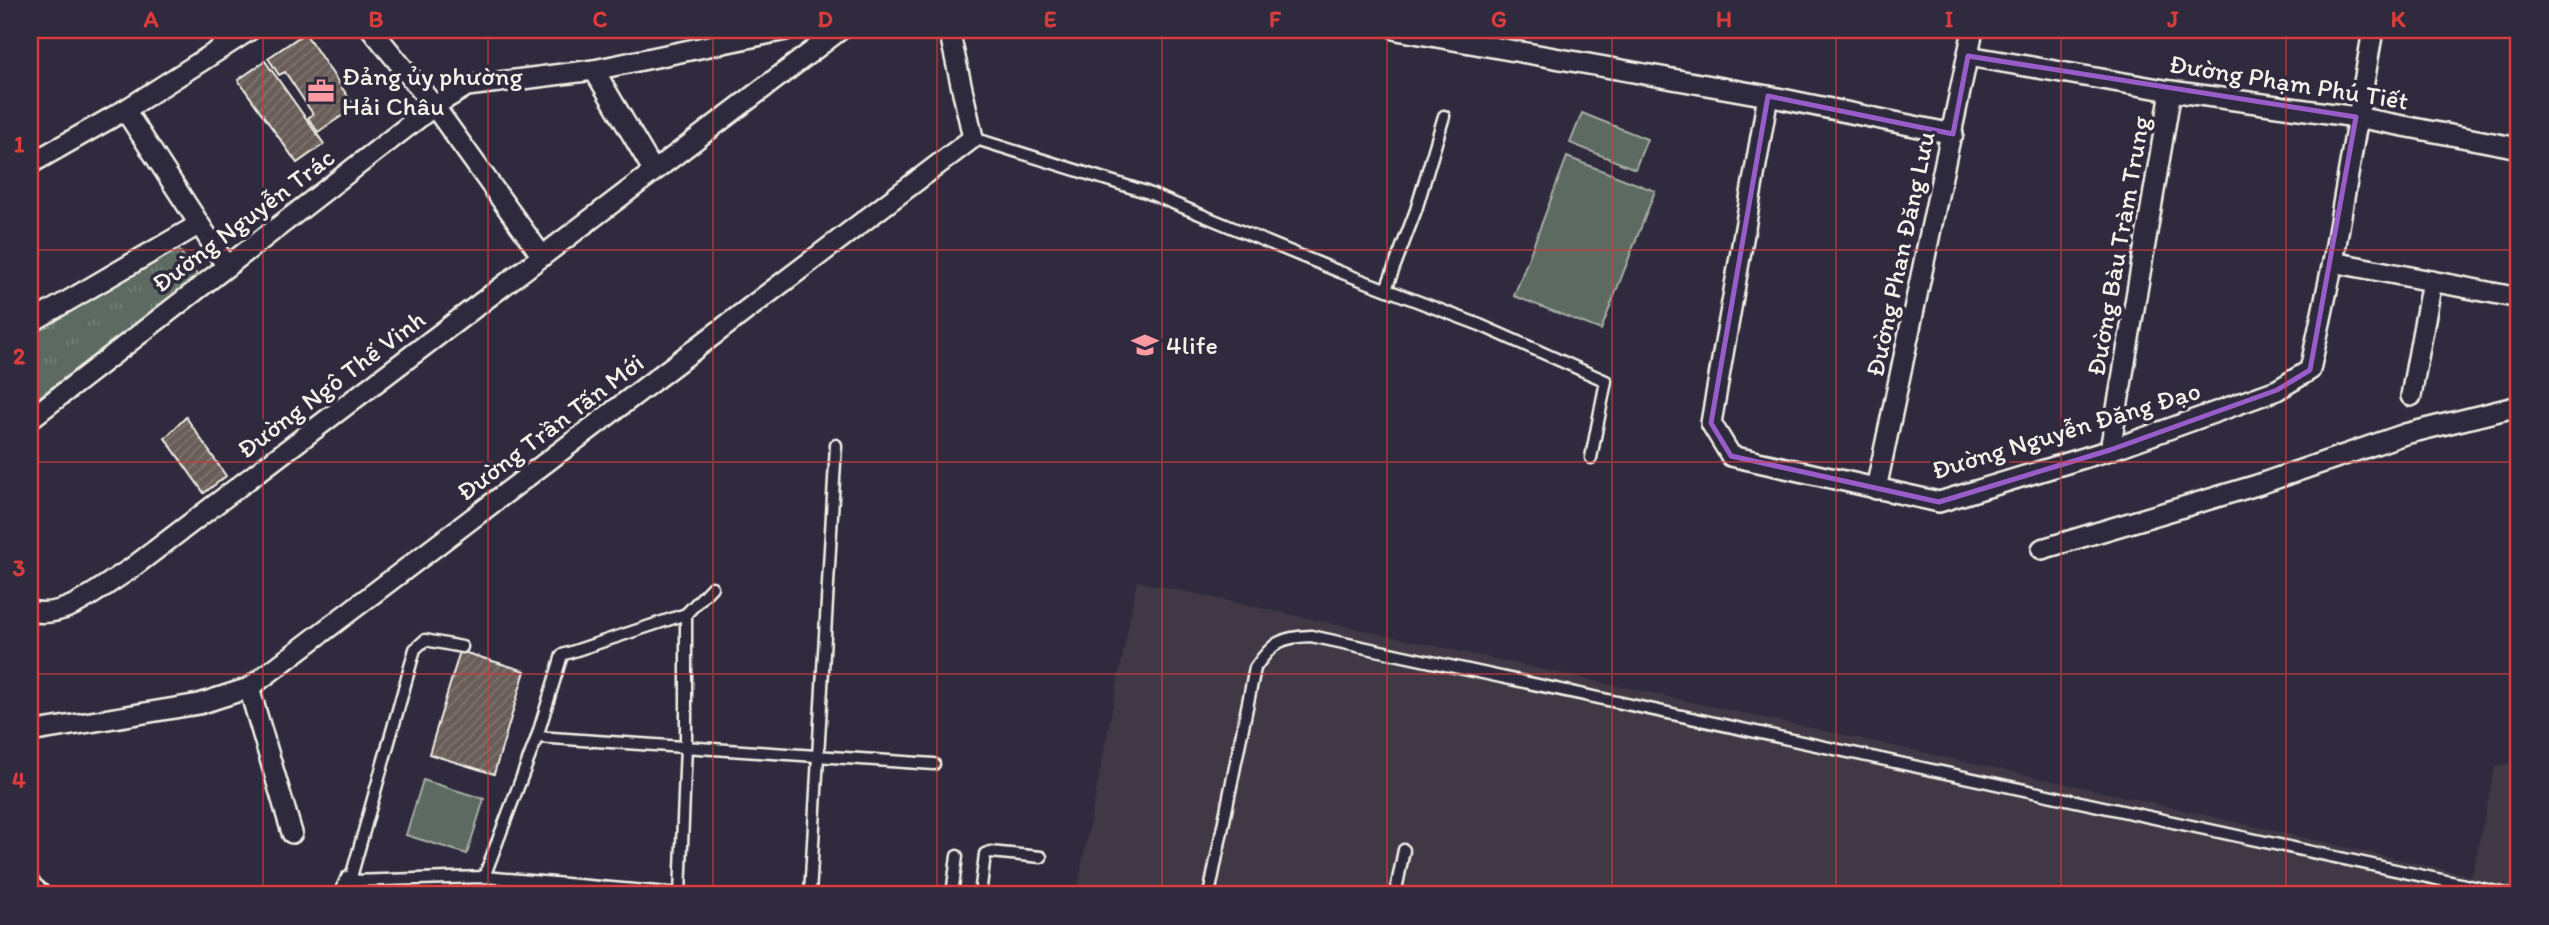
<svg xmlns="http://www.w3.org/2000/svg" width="2549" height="925" viewBox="0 0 2549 925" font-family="Itim,sans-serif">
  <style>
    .built { fill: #403945 }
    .park { fill: url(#park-tufts); stroke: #a8aea5; stroke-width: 2 }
    .garden { fill: #5b6b62; stroke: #a8aea5; stroke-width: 2 }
    .building { fill: url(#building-hatch); stroke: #f4f1e8; stroke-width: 2 }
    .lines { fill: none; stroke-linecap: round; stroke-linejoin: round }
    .service-casing { stroke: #f4f1e8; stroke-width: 15 }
    .minor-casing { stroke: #f4f1e8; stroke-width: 24 }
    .service { stroke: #2f2a3d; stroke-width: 10 }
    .minor { stroke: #2f2a3d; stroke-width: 19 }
    .marked { fill: none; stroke: #995dc9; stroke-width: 5; stroke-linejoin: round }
    .grid { fill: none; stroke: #d93c3b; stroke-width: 2; stroke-opacity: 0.55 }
    .labels { text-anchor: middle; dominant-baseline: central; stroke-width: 7; stroke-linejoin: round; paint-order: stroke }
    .poi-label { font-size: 26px; fill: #f4f1e8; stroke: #2f2a3d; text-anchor: start }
    .street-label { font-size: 26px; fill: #f4f1e8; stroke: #2f2a3d }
    .neatline { fill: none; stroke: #d93c3b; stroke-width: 2.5 }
    .grid-label { font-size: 23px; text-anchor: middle; font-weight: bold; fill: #d93c3b }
  </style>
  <defs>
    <pattern id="park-tufts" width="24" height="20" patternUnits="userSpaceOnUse" patternTransform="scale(1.75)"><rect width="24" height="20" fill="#5b6b62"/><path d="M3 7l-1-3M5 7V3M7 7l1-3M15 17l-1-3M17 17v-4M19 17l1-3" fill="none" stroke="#738178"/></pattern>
    <pattern id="building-hatch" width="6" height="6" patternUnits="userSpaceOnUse" patternTransform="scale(1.75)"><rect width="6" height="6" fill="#695d58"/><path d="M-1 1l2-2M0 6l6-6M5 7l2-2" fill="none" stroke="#7f7570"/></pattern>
  </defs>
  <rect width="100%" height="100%" fill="#2f2a3d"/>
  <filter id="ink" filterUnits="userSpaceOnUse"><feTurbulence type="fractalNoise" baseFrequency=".0143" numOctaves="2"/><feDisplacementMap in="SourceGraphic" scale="14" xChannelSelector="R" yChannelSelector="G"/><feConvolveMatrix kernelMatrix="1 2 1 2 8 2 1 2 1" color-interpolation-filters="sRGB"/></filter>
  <g filter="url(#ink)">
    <path class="built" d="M1137,581L2100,791L2472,876L2495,767L2519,761V895H1076Z"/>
    <path class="park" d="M177,247L198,276L30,404V334Z"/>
    <g class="garden">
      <path d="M1582,113L1647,139L1635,169L1570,143Z"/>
      <path d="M1567,157L1655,191L1601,330L1514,296Z"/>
      <path d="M423,780L484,799L467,854L406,835Z"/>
    </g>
    <g class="building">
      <path d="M305,33L355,107L318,132L308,118L313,114L285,72L279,75L268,58Z"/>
      <path d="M265,61L324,144L297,163L238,80Z"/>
      <path d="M186,417L226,476L204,493L165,438Z"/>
      <path d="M460,651L525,671L494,774L429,754Z"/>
    </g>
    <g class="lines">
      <g class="service-casing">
        <g id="service">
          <path d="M973,138L1146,192L1340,272L1480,325L1606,381L1591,458"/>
          <path d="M1386,289L1416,210L1444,116"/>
          <path d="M462,647L425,640L415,649L350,881L484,877L692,895"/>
          <path d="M537,737L934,764"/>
          <path d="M484,877L537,737L562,655L686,614"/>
          <path d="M680,894L686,746V614L712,587"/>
          <path d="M810,895L836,445"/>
          <path d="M952,895L957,856"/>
          <path d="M980,895L985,854L990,852L1041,857"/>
          <path d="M1209,895L1255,668C1273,642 1281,637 1311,636L2511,895"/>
          <path d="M1395,895L1404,850"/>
        </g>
      </g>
      <g class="minor-casing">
        <g id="minor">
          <path d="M372,30L434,106L542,256"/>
          <path d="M1397,30L1768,96L1953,134"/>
          <path d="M1968,56L2171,91L2356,117L2519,148"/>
          <path d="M594,70L653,170"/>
          <path d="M1768,96L1711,423L1731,456L1939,502L2110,450L2277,390L2310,370L2333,262L2373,30"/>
          <path d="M125,110L226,265"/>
          <path d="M30,164L125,110L250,30"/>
          <path d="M2333,262L2519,298"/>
          <path d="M30,323L198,225"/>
          <path d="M2411,396L2432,281"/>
          <path d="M30,419L434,106L467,86L594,70L786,30"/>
          <path d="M2110,450L2171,91"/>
          <path d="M1876,489L1973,30"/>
          <path d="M2042,549L2257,485L2405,434L2519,406"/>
          <path d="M30,611C66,620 99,588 129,570L840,30"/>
          <path d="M249,688L292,833"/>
          <path d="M30,732L199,704L249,688L973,138L949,30"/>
          <path d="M30,885L41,895"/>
          <path d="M344,895L350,881"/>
        </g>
      </g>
      <use href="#service" class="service"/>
      <use href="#minor" class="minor"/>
    </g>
  </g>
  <path class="marked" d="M1968,56L2356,117L2310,370L2277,390L2110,450L1939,502L1731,456L1711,423L1768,96L1953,134Z"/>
  <path class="grid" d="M263,30V895M488,30V895M713,30V895M937,30V895M1162,30V895M1387,30V895M1612,30V895M1836,30V895M2061,30V895M2286,30V895M30,250H2519M30,462H2519M30,674H2519"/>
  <defs>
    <g id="office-bare" transform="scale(2.1)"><path d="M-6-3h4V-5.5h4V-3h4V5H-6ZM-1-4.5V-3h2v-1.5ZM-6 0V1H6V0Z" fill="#ff9aa2" stroke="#2f2a3d" stroke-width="2.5" paint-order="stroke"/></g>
    <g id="school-bare" transform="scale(2.1)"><path d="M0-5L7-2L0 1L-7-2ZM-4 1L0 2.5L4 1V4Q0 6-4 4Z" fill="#ff9aa2" stroke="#2f2a3d" stroke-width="2.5" paint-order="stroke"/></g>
  </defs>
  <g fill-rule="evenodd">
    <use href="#office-bare" x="321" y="91"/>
    <use href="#school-bare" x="1145" y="345"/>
  </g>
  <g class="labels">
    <g class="poi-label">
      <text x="342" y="76">Đảng ủy phường<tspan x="342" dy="30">Hải Châu</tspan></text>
      <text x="1166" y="345">4life</text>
    </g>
    <g class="street-label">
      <text transform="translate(2289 82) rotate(9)">Đường Phạm Phú Tiết</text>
      <text transform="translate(243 220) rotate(-37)">Đường Nguyễn Trác</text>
      <text transform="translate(2118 246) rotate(-80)">Đường Bàu Tràm Trung</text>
      <text transform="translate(1900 254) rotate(-78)">Đường Phan Đăng Lưu</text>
      <text transform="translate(331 384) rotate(-37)">Đường Ngô Thế Vinh</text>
      <text transform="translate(550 427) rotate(-37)">Đường Trần Tấn Mới</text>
      <text transform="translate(2066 430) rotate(-17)">Đường Nguyễn Đăng Đạo</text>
    </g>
  </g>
  <rect width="2549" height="925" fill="none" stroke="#2f2a3d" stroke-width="77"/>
  <rect x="38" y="38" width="2472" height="848" class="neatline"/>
  <g class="grid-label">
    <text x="151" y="27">A</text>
    <text x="376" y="27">B</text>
    <text x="600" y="27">C</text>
    <text x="825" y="27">D</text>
    <text x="1050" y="27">E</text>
    <text x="1275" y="27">F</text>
    <text x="1499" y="27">G</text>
    <text x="1724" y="27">H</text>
    <text x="1949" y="27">I</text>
    <text x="2173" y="27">J</text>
    <text x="2398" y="27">K</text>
    <text x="19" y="152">1</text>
    <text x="19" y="364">2</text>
    <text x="19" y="576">3</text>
    <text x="19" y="788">4</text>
  </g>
</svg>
